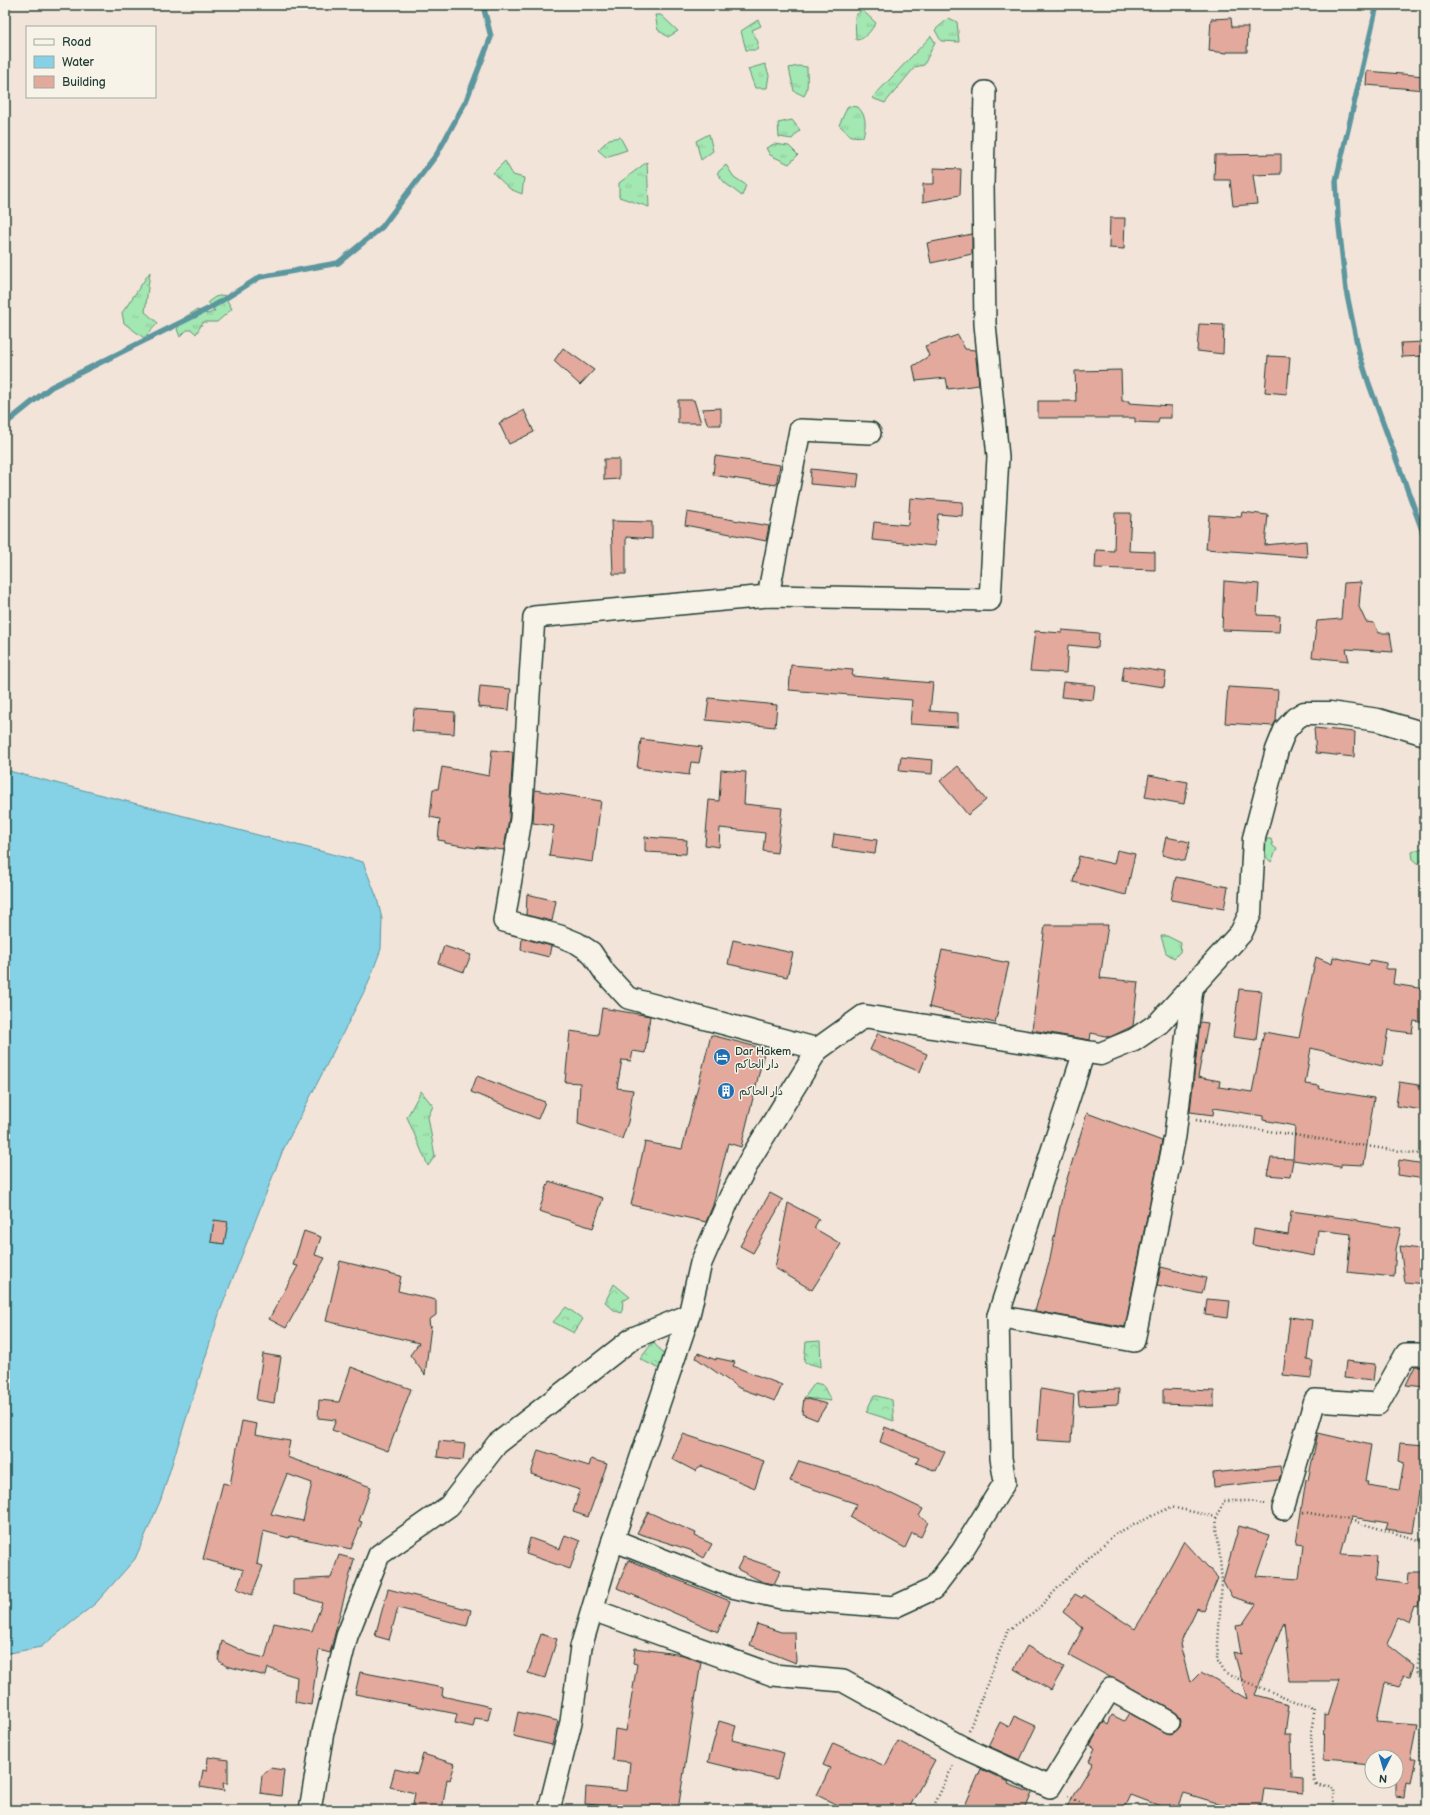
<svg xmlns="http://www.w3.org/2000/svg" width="1430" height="1815" viewBox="0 0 1430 1815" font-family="'Balsamiq Sans','Playpen Sans Arabic',sans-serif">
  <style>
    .grass { fill: url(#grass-tufts); stroke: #619273 }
    .forest { fill: url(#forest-crowns); stroke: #619273 }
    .water { fill: #85d1e5; stroke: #5c969e }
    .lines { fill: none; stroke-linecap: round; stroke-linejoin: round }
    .stream { stroke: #5c969e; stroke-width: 5.5 }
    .building { fill: #e2a99c; stroke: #1f3d34; fill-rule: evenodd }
    .minor-casing { stroke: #1f3d34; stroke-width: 24 }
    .tertiary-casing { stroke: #1f3d34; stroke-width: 25 }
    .path { stroke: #1f3d34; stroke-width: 2.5; stroke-dasharray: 1 3; stroke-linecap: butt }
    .minor { stroke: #f7f3e8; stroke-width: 21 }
    .tertiary { stroke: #f7f3e8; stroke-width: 22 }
    .labels { text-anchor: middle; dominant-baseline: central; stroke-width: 3; stroke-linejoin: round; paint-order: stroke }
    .poi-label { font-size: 11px; fill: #1f3d34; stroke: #f7f3e8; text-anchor: start }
  </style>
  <defs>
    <pattern id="grass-tufts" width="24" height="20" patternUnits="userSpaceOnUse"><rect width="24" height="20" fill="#a3e7b2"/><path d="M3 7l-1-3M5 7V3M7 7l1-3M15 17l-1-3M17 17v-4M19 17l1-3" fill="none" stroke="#8cc79a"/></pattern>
    <pattern id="forest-crowns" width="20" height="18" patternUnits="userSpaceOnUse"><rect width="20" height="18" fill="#a3e7b2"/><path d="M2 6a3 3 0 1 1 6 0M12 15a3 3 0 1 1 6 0" fill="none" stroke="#8cc79a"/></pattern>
  </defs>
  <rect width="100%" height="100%" fill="#f3e4d9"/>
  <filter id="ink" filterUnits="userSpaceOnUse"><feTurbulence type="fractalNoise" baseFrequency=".025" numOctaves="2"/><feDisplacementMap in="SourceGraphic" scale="8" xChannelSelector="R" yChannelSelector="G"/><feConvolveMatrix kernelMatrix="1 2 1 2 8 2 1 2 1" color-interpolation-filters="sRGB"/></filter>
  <g filter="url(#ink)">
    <g class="grass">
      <path d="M862,10L876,23C871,30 865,40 856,40L855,16Z"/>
      <path d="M655,15H661L678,31L668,37L658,30Z"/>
      <path d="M949,18L957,22L959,42L941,41L935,30Z"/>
      <path d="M758,20L761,26L752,30L758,42L757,50H746L741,31Z"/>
      <path d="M931,36L935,42L924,65L915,67L885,103L872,98Z"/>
      <path d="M765,64L769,75L767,88H755L748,69Z"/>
      <path d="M798,66L807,67C807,77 809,88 804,96L794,91L789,68Z"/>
      <path d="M848,106L858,107C867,117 866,124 863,137L851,136L839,125Z"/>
      <path d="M792,120L800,130L792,139L779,137L778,123Z"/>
      <path d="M709,134L713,151L701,160L696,141Z"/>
      <path d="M620,137L627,150L606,157L598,150L609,139Z"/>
      <path d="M774,144L789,146L798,155L789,164L770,155L766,148Z"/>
      <path d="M505,161L513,175L524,178L522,194L510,189L493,173Z"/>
      <path d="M647,162L649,207L619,197V183Z"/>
      <path d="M726,165L734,177L746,185L742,196L725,183L717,173Z"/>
      <path d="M150,272L145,312L158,323L144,338L124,323L122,313Z"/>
      <path d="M224,295L232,309L217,322H203L196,334L192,330H187L180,337L177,329L185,317L197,310L208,314L215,311L208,302L215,297Z"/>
      <path d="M1261,839H1271L1273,846L1277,849L1271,862L1259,850Z"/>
      <path d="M1425,847V857L1418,864L1413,860L1412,852Z"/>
      <path d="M1161,936H1167L1181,943L1180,952L1174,958L1166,953Z"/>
      <path d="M421,1091L433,1106L428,1117L435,1156L428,1166L407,1117Z"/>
    </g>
    <g class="forest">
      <path d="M614,1284L630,1297L623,1301L622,1313L615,1311L605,1302Z"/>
      <path d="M566,1307L583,1319L574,1333L553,1322Z"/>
      <path d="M820,1341L821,1367L804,1362L806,1342Z"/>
      <path d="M653,1342L668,1359L665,1372L640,1359Z"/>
      <path d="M815,1383L823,1385L831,1401L804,1398Z"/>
      <path d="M874,1395L892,1400L894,1421L866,1412Z"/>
    </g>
    <path class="water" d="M5,770L363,862L377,898L382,919L381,949L368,984L283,1150L220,1311L161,1499L135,1559L96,1603L41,1647L5,1654Z"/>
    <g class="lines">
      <g class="stream">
        <path d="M1377,5L1336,181L1338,217L1346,290L1359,353L1369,384L1425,538"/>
        <path d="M5,424L51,387L210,308L260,277L338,263L382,227L437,154L466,101L491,37L483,5"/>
      </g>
    </g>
    <g class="building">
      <path d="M1231,18L1232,27H1248L1247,52H1227V53L1209,51L1211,19Z"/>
      <path d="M1367,71L1425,76V90L1366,85Z"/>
      <path d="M1281,154V174L1253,175L1257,204L1233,206L1230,180H1214L1215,155Z"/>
      <path d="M934,168L961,169L960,195L923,202V184H934Z"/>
      <path d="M1110,218H1125L1124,249L1109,248Z"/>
      <path d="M972,234V254L931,263L927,243Z"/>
      <path d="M1199,324L1224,325L1223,354L1197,351Z"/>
      <path d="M958,335L965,349L975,350L979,385L948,389L946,378L916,381L913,366L929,356L925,346Z"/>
      <path d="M1425,342V356L1402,357L1401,343Z"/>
      <path d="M563,348L594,370L580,385L554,361Z"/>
      <path d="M1268,356L1290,357L1287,394L1265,392Z"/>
      <path d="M1121,370L1122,401H1129V403L1171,406V418H1159L1158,423L1135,422V418H1038V401H1076L1075,371Z"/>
      <path d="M678,400H694L701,423H678Z"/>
      <path d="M721,408V425H708L702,409Z"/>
      <path d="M524,410L534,432L509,444L499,423Z"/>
      <path d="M715,456L780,465L776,485L713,475Z"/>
      <path d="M604,459H619V479L604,480Z"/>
      <path d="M811,469L859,474L857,488L810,484Z"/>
      <path d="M910,498L963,502L962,516L938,514L935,546L872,540L874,522L908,525Z"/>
      <path d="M687,512L769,526L766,541L685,525Z"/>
      <path d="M1242,512L1268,515L1265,545L1306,541L1307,557L1206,549L1209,515L1241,517Z"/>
      <path d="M1115,513H1131L1129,551L1155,552V570L1095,568L1096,550L1114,551Z"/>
      <path d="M611,521L652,522V539L626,537V574H613Z"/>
      <path d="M1224,581L1259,584L1257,615L1280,616L1279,632L1222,630Z"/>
      <path d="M1361,582L1359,607L1366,622L1374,623L1379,633H1390L1393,652L1346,649L1349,661L1312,657L1317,621L1341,619L1344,583Z"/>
      <path d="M1062,630L1099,633L1098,648L1068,645L1066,673L1030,671L1035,631L1062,633Z"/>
      <path d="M791,665L853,670L852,676L933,683L930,711L958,713V727L910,724L912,700L789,690Z"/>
      <path d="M1124,666L1166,672L1164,687L1122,681Z"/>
      <path d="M1063,682L1095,685L1093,700L1061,697Z"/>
      <path d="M480,686L511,689L509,710L478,707Z"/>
      <path d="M1228,687L1278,690L1276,721L1273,726L1225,723Z"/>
      <path d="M709,698L777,705L775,727L706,720Z"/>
      <path d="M414,709L455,712L454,734L412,731Z"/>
      <path d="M1314,728L1355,732L1354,757L1316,753Z"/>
      <path d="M641,739L702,747L699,763L691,762L689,775L637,768Z"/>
      <path d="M492,750L513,752L509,818L504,850L477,847L476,848L445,843V841L438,840L440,819L430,817L433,789H438L442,767L489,776Z"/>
      <path d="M901,757L933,760L932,774L899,771Z"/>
      <path d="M958,766L986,800L968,815L940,781Z"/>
      <path d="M721,770L746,772L744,804L782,808L777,853L763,851L765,833L720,828L719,847L705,845L709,800L719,801Z"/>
      <path d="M1149,775L1188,782L1184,804L1145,797Z"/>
      <path d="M535,790L601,801L593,862L549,856L554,826L533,823Z"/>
      <path d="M834,834L877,840L875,854L832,848Z"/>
      <path d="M645,837L687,840L686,854L645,852Z"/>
      <path d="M1166,837L1190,842L1185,861L1162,855Z"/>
      <path d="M1117,850L1135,854L1126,895L1073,882L1079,856L1114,864Z"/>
      <path d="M1176,877L1228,887L1224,909L1171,900Z"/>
      <path d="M527,894L556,901L552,921L526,915Z"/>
      <path d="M1045,925H1108L1100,978L1138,982L1133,1026L1110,1037L1091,1033L1090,1040L1032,1030Z"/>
      <path d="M522,938L551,946L549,957L521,950Z"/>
      <path d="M733,940L793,953L787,977L728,964Z"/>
      <path d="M444,946L471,955L464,972L438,963Z"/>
      <path d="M942,950L1009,963L995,1023L929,1007Z"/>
      <path d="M1316,957L1332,964L1333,957L1369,965L1370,960L1386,963V969H1395L1393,984L1425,989V1023L1414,1021L1412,1033L1388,1030L1382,1066L1311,1048L1305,1084L1320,1086L1319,1089L1374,1098L1364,1165L1341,1164V1167L1293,1160L1290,1177L1267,1175L1271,1158L1293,1159L1295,1126L1263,1120V1116L1214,1108L1213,1115L1190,1112L1200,1022L1208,1023L1198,1077L1220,1081L1219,1087L1252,1092L1264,1032L1299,1038Z"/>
      <path d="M1239,989L1262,991L1256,1040L1233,1037Z"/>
      <path d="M602,1008L650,1016L645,1053L633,1051L631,1061L622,1060L617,1088L633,1090L628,1122L622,1139L578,1124L580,1083L565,1082L570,1031L598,1035Z"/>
      <path d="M878,1033L927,1054L920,1072L870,1050Z"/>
      <path d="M711,1035L765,1049L741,1147L728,1143L713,1205L706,1222L631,1205L645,1142L682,1149Z"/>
      <path d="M477,1076L545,1102L538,1119L471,1092Z"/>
      <path d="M1399,1082L1425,1086L1423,1110L1396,1106Z"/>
      <path d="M1087,1113L1162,1141L1125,1327L1035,1311L1049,1263L1063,1192Z"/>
      <path d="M1399,1160L1425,1164V1179L1398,1175Z"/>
      <path d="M549,1181L603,1198L593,1228L539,1211Z"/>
      <path d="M770,1193L783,1200L753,1253L740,1246Z"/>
      <path d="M788,1203L819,1219L814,1228L841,1244L812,1290L775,1268Z"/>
      <path d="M1291,1211L1358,1220V1221L1401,1228L1396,1249L1394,1277L1347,1272L1351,1234L1318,1230L1315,1256L1252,1245L1254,1229L1288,1235Z"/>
      <path d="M214,1220L228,1222L224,1244L211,1242Z"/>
      <path d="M304,1231L321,1237L315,1255L325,1258L286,1328L269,1319L298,1266L293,1265Z"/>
      <path d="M1400,1246L1425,1250V1284L1405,1282Z"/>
      <path d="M340,1261L401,1276L398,1291L436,1300V1315L429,1320L430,1328L431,1326L425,1375L410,1355L419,1343L326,1321Z"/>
      <path d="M1161,1267L1206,1278L1202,1294L1157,1285Z"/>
      <path d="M1207,1299L1230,1301L1228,1318L1205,1315Z"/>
      <path d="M1290,1317L1312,1320L1307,1360L1313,1361L1311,1378L1283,1375Z"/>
      <path d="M698,1353L716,1360V1358L735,1362L733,1366L782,1385L775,1401L739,1388L696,1358Z"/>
      <path d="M263,1354L281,1357L274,1403L256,1400Z"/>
      <path d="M1346,1361L1375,1364L1373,1381L1344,1378Z"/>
      <path d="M1415,1366H1425V1387L1406,1385Z"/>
      <path d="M351,1367L411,1389L388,1451L332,1430L336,1420L318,1418L319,1400L339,1402Z"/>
      <path d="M1041,1389L1074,1395L1071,1442L1037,1440Z"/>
      <path d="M1119,1389L1118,1404L1079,1406L1078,1391Z"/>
      <path d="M1163,1389L1214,1391V1406L1163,1404Z"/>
      <path d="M804,1398L827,1404L817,1420L802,1414Z"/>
      <path d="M242,1421L257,1424L255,1435L290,1441L287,1457L371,1487L359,1521L362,1522L351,1549L290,1536L289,1538L263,1531L257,1564L263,1566L252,1595L237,1589L244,1570L203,1559L223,1483L230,1485ZM287,1474L312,1483L303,1521L271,1514Z"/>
      <path d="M885,1427L945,1452L936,1471L916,1463L919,1458L880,1442Z"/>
      <path d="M1318,1433L1371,1445L1365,1482H1368L1367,1485L1399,1490L1404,1463L1398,1461L1400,1443L1425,1445V1494L1419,1492L1413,1533L1386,1529L1388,1523L1351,1517L1341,1554L1377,1556L1375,1580L1408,1584L1409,1572H1425L1419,1608L1416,1607L1410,1624L1398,1618L1387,1644L1414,1665L1410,1677L1404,1676L1398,1687L1384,1683L1376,1722L1417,1725L1410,1761H1415L1410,1784L1406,1783L1404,1798L1396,1797V1757H1372V1764L1324,1760L1325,1714L1327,1715L1338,1681H1290L1284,1622L1255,1695L1289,1704L1285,1734H1291L1292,1776L1303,1777V1793L1264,1789L1261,1809L1224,1805L1184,1793L1179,1806L1173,1804L1171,1810L1131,1795L1124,1810H1065L1093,1763L1089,1761L1095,1748L1090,1745L1104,1721L1108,1724L1112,1715L1124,1721L1129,1713L1169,1734L1175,1732L1180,1727L1181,1721L1179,1716L1175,1712L1069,1655L1083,1628L1063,1612L1075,1594L1082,1598L1084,1595L1135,1629L1146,1611L1184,1541L1218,1578L1204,1611L1197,1608L1180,1644L1190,1683L1201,1672L1247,1699L1234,1652L1241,1654L1236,1626L1242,1625L1256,1604L1232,1597L1223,1581L1239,1526L1270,1535L1256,1576L1299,1579L1303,1545L1296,1544L1306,1479L1308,1480Z"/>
      <path d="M683,1434L764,1461L755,1488L702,1466L695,1471L672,1459Z"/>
      <path d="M439,1441L465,1444L463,1460L437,1457Z"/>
      <path d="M538,1450L589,1466L591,1459L607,1464L588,1517L573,1512L580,1490L531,1474Z"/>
      <path d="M799,1461L860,1479L923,1509L919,1516L928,1522L921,1537L912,1533L905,1548L850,1517L857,1504L790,1481Z"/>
      <path d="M1280,1466L1281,1473L1279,1480L1214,1487L1213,1473Z"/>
      <path d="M648,1512L696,1533L695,1536L712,1544L704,1558L690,1550L637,1533Z"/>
      <path d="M565,1535L580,1541L570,1569L526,1554L530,1538L560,1549Z"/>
      <path d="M339,1555L354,1559L330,1653L319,1650L311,1705L295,1702L297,1677L268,1668L266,1676L226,1666L218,1660L222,1641L249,1654L265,1658L274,1623L312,1631L322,1603L293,1594V1580L331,1578Z"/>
      <path d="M743,1557L781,1570L774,1584L763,1582L737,1569Z"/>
      <path d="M628,1560L730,1601L718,1632L617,1588Z"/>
      <path d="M388,1589L471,1610L467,1626L398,1608L389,1640L375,1636Z"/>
      <path d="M757,1624L781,1632H795L796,1663L750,1645Z"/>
      <path d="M541,1634L557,1639L545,1678L528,1673Z"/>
      <path d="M1027,1646L1064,1667L1051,1690L1014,1669Z"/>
      <path d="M635,1648L683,1655L701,1662L678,1810H640V1809L585,1804L586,1787L627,1791L630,1762L612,1760L615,1729L626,1731L637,1664L633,1663Z"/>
      <path d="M360,1672L443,1688L442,1696L491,1707L488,1720L475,1718L473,1727L455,1723L457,1714L355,1694Z"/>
      <path d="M518,1712L558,1721L552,1745L513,1736Z"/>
      <path d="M1014,1716L1036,1726L1020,1760L988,1746L1000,1722L1009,1727Z"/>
      <path d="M719,1721L736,1726L732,1740L784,1753L777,1779L708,1762Z"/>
      <path d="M898,1741L935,1760L908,1810H847L817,1795L830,1768L823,1765L833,1743L885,1766Z"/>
      <path d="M423,1754L455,1764L450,1780L447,1779L442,1810H412L415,1793L390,1787L395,1769L417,1774Z"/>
      <path d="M208,1757L228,1760V1783H223L224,1791L200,1787L203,1770L207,1771Z"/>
      <path d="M270,1768L284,1770L281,1796L260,1793L262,1775Z"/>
      <path d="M981,1769L1009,1782L1008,1784L1032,1793L1025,1810H963Z"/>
    </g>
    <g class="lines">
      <g class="minor-casing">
        <g id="minor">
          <path d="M768,596L800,430L870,433"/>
          <path d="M998,1316L1134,1341L1175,1136L1192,989"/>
          <path d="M1283,1509L1315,1400L1378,1404L1406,1354H1425"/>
          <path d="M613,1540L732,1587L781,1598L894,1607L933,1589L962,1551L1005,1482L1001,1458L998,1316L1084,1052"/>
          <path d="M593,1610L773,1675L843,1681L962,1747L1050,1787L1110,1689L1169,1722"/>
          <path d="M310,1810L323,1732L347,1636L379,1555L449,1506L497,1444L633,1338L689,1315"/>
          <path d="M549,1810L571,1722L581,1647L613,1540L689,1315L701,1263L730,1197L752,1156L818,1049L628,998L605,973L591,952L577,943L560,936L504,921L521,819L534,617L768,596L990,600L998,457L985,324L983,185L985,92"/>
        </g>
      </g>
      <g class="tertiary-casing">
        <path id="tertiary" d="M818,1049L864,1016L1100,1054L1134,1040L1159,1023L1241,933L1250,914L1254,838L1277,750L1285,730L1296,718L1304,713H1330L1378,720L1425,734"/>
      </g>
      <g class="path">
        <path d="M1196,1120L1425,1155"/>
        <path d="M1265,1504L1251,1501H1224L1216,1517L1222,1581L1217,1660L1226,1674L1315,1709L1311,1732L1313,1777L1316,1782L1332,1788V1810"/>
        <path d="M1303,1512L1350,1520L1425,1542"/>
        <path d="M969,1730L1008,1630L1034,1613L1075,1570L1115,1534L1171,1507L1216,1517"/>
        <path d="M1068,1796L1094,1810"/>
        <path d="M932,1810L954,1763"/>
        <path d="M1422,1810L1423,1786L1420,1775L1423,1686L1417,1669L1425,1623"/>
      </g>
      <use href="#minor" class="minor"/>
      <use href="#tertiary" class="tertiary"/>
    </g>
  </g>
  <defs>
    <g id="hotel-disc" transform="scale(0.9)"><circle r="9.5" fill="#1f6fb2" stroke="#f7f3e8"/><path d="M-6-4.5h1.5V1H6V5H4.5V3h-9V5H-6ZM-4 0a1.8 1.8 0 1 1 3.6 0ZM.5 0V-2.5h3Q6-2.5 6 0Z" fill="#fff"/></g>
    <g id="building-disc" transform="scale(0.9)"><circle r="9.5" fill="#1f6fb2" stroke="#f7f3e8"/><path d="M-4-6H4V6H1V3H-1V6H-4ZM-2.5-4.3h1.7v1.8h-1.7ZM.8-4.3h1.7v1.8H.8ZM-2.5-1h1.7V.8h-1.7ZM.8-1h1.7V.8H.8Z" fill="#fff"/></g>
  </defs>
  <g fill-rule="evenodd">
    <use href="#hotel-disc" x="722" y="1057"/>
    <use href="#building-disc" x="726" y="1091"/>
  </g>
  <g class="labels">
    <g class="poi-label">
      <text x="735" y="1051">Dar Hakem<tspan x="735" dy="13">دار الحاكم</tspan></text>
      <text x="739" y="1091">دار الحاكم</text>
    </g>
  </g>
  <rect width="1430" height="1815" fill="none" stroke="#f7f3e8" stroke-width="20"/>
  <rect x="10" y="10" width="1410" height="1795" fill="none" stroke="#1f3d34" stroke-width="1.5" filter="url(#ink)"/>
  <rect x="26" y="26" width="130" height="72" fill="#f7f3e8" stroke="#a1aaa0"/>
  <rect x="34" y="39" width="20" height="6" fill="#f7f3e8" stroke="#a1aaa0"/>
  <text x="62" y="46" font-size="12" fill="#1f3d34">Road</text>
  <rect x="34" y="56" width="20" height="12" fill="#85d1e5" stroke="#a1aaa0"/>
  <text x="62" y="66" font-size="12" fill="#1f3d34">Water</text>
  <rect x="34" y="76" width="20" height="12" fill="#e2a99c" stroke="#a1aaa0"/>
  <text x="62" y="86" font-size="12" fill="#1f3d34">Building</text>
  <g transform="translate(1384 1769) rotate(185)"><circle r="19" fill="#f7f3e8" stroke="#a1aaa0"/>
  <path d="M0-3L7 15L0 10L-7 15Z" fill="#1f6fb2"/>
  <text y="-6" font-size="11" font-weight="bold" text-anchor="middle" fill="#1f3d34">N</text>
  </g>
</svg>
